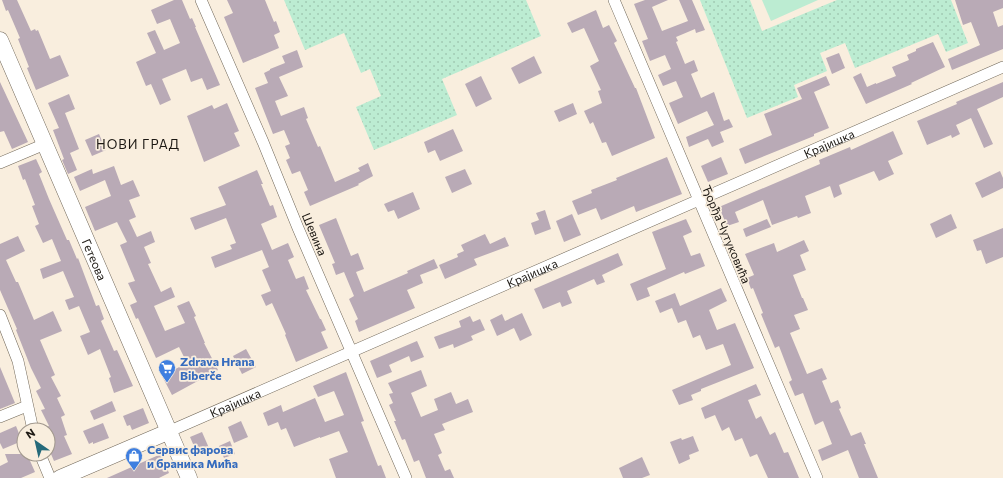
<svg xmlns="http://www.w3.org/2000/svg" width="1003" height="478" viewBox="0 0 1003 478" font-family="Commissioner,sans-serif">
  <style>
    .grass { fill: url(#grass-dots) }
    .pitch { fill: #bcecd2 }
    .building { fill: #b9aab6 }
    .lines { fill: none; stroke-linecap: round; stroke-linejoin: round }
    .street-casing { stroke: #706759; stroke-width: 12 }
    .secondary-casing { stroke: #706759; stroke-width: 17 }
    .street { stroke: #fff; stroke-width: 11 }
    .secondary { stroke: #fff; stroke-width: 16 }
    .labels { text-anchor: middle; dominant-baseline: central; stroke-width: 3.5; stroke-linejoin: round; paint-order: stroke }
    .street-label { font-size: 12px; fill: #1c1813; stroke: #f9eede }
    .shop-label { font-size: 12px; font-weight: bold; fill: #366cbe; stroke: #f9eede; text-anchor: start }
    .neighbourhood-label { font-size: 13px; letter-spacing: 1px; fill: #1c1813; stroke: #f9eede }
  </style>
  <defs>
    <pattern id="grass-dots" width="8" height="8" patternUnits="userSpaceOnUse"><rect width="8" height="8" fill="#bcecd2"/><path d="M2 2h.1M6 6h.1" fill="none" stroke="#a1cab3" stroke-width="1.8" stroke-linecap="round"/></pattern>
  </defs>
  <rect width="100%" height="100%" fill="#f9eede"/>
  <g class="grass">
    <path d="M284,0H526L541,36L442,79L457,115L374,150L356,107L381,96L370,69L361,73L344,33L305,50Z"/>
    <path d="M700,0H750L762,31L837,0H951L968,43L946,52L938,34L855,68L845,43L820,53L827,71L794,85L798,97L747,118Z"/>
  </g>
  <path class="pitch" d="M762,0H818L771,21Z"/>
  <g class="building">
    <path d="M2,0H17L31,31L35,29L36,31L38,30L50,59L60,55L69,76L36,90L27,68L29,67L18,39L20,38L8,10L6,11Z"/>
    <path d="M174,0H182L190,19L192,18L196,27H195L220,85L207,90L202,78L191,82L186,69L162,79L171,100L160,105L151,84L146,86L136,62L156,53L147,33L155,30L164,50L180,43L170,19L157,24L151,10Z"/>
    <path d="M227,0H265L274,22L276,21L280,32L274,35L279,48L243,63L224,17L233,13Z"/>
    <path d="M645,0H668L652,7L662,31L688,21L679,0H692L705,30L696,33L695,29L676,37L678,41L676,42L685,64L694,60L698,71L691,74L701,98L714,92L724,121L729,119L733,127L720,132L724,142L712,147L708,139L689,147L686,137L714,125L707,111L678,124L669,103L683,97L676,81L663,86L658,75L671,69L665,55L650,61L642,41L648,39L634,4Z"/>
    <path d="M955,0H1003V8L993,12L998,27L1003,25V49L952,70L948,59L980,45L971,22L963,25Z"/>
    <path d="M596,10L603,28L609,25L617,41L614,43L635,88H636L655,138L612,156L606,142L602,143L593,122L590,124L584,111L602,103L598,91L601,90L590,66L599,61L584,28L572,33L567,23Z"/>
    <path d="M933,42L945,67L911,83L912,84L866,104L853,77L861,73L867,87L876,83V84L896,76L892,67L909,60L907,55L916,51V49Z"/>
    <path d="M297,50L303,67L279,77L288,96L275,101L281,116L304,107L308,118L306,119L318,147L320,146L335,182L360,171L358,168L368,163L373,176L358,184L359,185L310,206L304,192L308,190L300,171L292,174L286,160L290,158L285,146L290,144L284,130L273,134L255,88L268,83L264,73L270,70V69L285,63L282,56Z"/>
    <path d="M839,53L845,68L832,74L826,58Z"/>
    <path d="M534,56L542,73L519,84L511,68Z"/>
    <path d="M481,76L492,99L476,107L465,84Z"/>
    <path d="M826,76L830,85L814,92L829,128L814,134V136L745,164L739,149L772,135L764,114L802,99L797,88Z"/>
    <path d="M0,82L28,142L12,149L4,131L0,132Z"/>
    <path d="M1003,82V97L977,109L993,144L984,148L971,118L956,125L960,134L952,138L951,135L927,145L917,121L957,104L956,102Z"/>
    <path d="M69,94L75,109L65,113L79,149L70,153L77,170L68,174L62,160L64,159L53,130L59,128L48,103Z"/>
    <path d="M227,103L239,131L234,133L240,146L204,162L187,116L212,105L214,109Z"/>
    <path d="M573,103L577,114L559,122L554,111Z"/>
    <path d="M453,129L463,151L440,161L435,150L428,153L424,142Z"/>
    <path d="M893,131L903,154L888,161L894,174L879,181L874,171L839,185L842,194L834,198L830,186L805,196L811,213L798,218L797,216L772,225L763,200L735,212L739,222L727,226L719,207L820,164L819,160L850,147L851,150Z"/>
    <path d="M99,134L106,150L92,156L85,140Z"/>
    <path d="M667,157L682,194L636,212L634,206L601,220L596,208L578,215L572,201L592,193L591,190L617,180L616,178Z"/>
    <path d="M721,157L728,174L708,182L701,166Z"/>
    <path d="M36,159L42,172L39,174L49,199L67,240H69L77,259L78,258L96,306L99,305L104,319L101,321L114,351L117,350L133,386L114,393L109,378L111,377L100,349L88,355L80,336L90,332L79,306L69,310L65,300L74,297L63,271L43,279L40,269L61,261L52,239L43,243L35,226L39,224L32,206L35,205L25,179L23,180L18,166Z"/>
    <path d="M114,166L121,185L133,180L140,196L129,200L136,217L129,220L137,237L151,231L155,242L144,247L151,263L148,264L161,292L171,287L175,297L154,306L165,331L185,323L177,306L189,301L196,316L194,317L205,343H204L218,370L172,395L162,376L187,363L179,347L156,358L138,318L136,319L130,305L137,302L128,283L135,281L120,245L127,242L117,222L95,231L85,207L111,196L105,180L80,191L74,177L92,169L93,174Z"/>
    <path d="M465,169L472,184L452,193L445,177Z"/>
    <path d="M257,170L263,184H261L270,206L273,205L277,217L261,224L272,250L288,243L294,257L288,260L296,279L304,276L309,289L306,290L320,319H321L326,330L321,332L328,348L296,362L285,335L286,334L272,303L266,306L261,295L271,291L262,270L269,267L262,250L215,268L211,257L232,249L230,245L236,243L226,218L195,230L190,218L226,205L218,187Z"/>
    <path d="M1000,171L1003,178V188L982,198L975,183Z"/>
    <path d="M413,192L420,209L398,219L394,210L388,212L384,204Z"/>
    <path d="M545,210L551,229L535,235L531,223L539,220L536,213Z"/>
    <path d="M572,214L581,235L564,242L556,221Z"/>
    <path d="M951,214L957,228L936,238L930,224Z"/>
    <path d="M336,218L351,256L358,253L364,269L356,272L364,292L408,273L407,271L434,259L438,268L420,275L423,283L407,290L415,308L359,332L355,321L358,319L349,299L354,296L344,272L336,275L332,264L335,263L319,225Z"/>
    <path d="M686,219L692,232L683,236L691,256L700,253L705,266L685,274L684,272L647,288L650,296L637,301L630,284L666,269L652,232Z"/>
    <path d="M767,219L771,227L746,237L743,229Z"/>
    <path d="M1003,228V257L986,264L981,250L977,251L973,240Z"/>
    <path d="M485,234L490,244L505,237L509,246L474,259L477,265L445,279L439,265L458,257L457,254L464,251L461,245Z"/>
    <path d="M18,236L25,251L6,260L16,282H18L34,320L53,311L62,331L40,340L55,375L51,377L61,396L57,398L65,415L61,417L67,435L64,436L72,454L54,461L48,447L52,445L48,435V430H46L45,427L49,426L41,410L45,409L36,391L41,388L31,368L16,330L17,329L0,290V244Z"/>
    <path d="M804,240L809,251L800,255L806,270L793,275L802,298H803L808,310L794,315L800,329L790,333L807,374L822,368L827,379L822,381L831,403L838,400L841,408L839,409L851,436L861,432L866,444H864L878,478H859L848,450L822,461L818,450L832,444L823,421L815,425L803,393L795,396L789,382L792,380L779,346L775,348L761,314L763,313L753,288L751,289L747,278L754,275L745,254L774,243L777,252Z"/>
    <path d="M618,253L623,265L602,275L605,282L597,285L594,279L567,291L572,303L562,307L560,302L543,309L534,289Z"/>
    <path d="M721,288L727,301L709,310L717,330L735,323L754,368L701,389V391L691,395L693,400L679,405L672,390L731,365L723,344L706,350L700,335L693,338L686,320L678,323L672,308L660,313L655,301L675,293L680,306Z"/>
    <path d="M522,313L532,335L520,341L514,328L497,336L490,320L502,314L505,321Z"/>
    <path d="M470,316L473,322L480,319L485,330L471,336L473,340L454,348L453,344L439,349L434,337L461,327L459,321Z"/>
    <path d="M417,341L424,357L411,362L409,356L389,365L392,372L377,378L370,361Z"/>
    <path d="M246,349L256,367L242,374L233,356Z"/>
    <path d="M0,367L15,403L0,409Z"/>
    <path d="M421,370L427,386L411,393L421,417L438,410L434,399L451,392L456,404L468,399L473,412L442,424L445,430L434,434L442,453L438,455L445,471L450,469L454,478H426L419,460L414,462L405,439L402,440L394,421H396L389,405L393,403L389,394L393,393L388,383Z"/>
    <path d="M346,372L364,421L361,422L378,466L381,465L386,478H336L329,459L348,452L339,431L320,438V437L294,447L286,428L281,430L278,422L268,426L263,413L281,405L283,412L315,398L325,422L344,415L334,391L318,397L313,386Z"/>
    <path d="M756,384L761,395L748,400L756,419L761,416L770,435L775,432L784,453L788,452L799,478H768L757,454L750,457L742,438L735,441L729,427L722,431L715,415L705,419L701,408Z"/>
    <path d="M112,401L116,411L94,420L90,411Z"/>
    <path d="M143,408L149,423L132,430L130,425L127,426L123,416Z"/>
    <path d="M241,421L248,437L234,443L228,427Z"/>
    <path d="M103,423L109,438L93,444V442L89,444L83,431Z"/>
    <path d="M16,426L22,441L3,449L0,443V433Z"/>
    <path d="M202,432L209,448L197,453L190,437Z"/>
    <path d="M693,436L699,451L689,455L690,459L679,464L670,442L681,438L682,440Z"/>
    <path d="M230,441L235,454L224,458L219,446Z"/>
    <path d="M5,454H27L35,472L21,478H0V466L8,462Z"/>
    <path d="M161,454L169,473L159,478H107Z"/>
    <path d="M642,457L650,475L642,478H623L619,468Z"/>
  </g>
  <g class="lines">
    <g class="street-casing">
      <g id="street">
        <path d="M201,0L263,142L298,228L406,478"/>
        <path d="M614,0L817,478"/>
        <path d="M0,163L45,144"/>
        <path d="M0,315L18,361L33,430"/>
        <path d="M0,417L27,406"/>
        <path id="s1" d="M170,431L1003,67"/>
        <path d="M40,454L50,478"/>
      </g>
    </g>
    <g class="secondary-casing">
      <g id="secondary">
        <path id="s2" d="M0,40L189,478"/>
        <path d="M60,478L170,431"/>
      </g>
    </g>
    <use href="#street" class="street"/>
    <use href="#secondary" class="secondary"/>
  </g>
  <defs>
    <g id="supermarket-pin" transform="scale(0.9)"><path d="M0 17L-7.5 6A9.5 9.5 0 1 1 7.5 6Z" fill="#3f7fe0" stroke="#f9eede"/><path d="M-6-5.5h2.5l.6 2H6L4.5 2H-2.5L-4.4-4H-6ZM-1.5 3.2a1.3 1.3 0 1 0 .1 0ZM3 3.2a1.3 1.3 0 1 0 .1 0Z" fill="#fff"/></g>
    <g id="shop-pin" transform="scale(0.9)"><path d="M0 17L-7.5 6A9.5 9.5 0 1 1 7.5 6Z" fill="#3f7fe0" stroke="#f9eede"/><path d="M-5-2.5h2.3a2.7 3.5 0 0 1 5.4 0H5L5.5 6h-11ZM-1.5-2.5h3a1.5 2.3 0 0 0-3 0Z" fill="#fff"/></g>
  </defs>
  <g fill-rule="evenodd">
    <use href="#supermarket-pin" x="167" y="368"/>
    <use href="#shop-pin" x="134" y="456"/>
  </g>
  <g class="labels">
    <g class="street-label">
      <text stroke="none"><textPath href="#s1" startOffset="719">Крајишка</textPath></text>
      <text transform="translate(315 234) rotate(67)">Шевина</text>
      <text transform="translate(727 234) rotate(67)">Ђорђа Чутуковића</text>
      <text stroke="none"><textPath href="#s2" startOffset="239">Гетеова</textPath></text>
      <text stroke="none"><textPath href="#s1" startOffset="395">Крајишка</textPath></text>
      <text stroke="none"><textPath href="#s1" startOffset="71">Крајишка</textPath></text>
    </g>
    <g class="shop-label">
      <text x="180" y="361">Zdrava Hrana<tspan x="180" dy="14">Biberče</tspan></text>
      <text x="147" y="449">Сервис фарова<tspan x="147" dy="14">и браника Мића</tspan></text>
    </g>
    <g class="neighbourhood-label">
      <text x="138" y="144">НОВИ ГРАД</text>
    </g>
  </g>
  <g transform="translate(36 442) rotate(326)"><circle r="19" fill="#f9eede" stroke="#a1988d"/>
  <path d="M0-3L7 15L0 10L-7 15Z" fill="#256a7a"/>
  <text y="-6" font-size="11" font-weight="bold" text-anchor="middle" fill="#1c1813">N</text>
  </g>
</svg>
